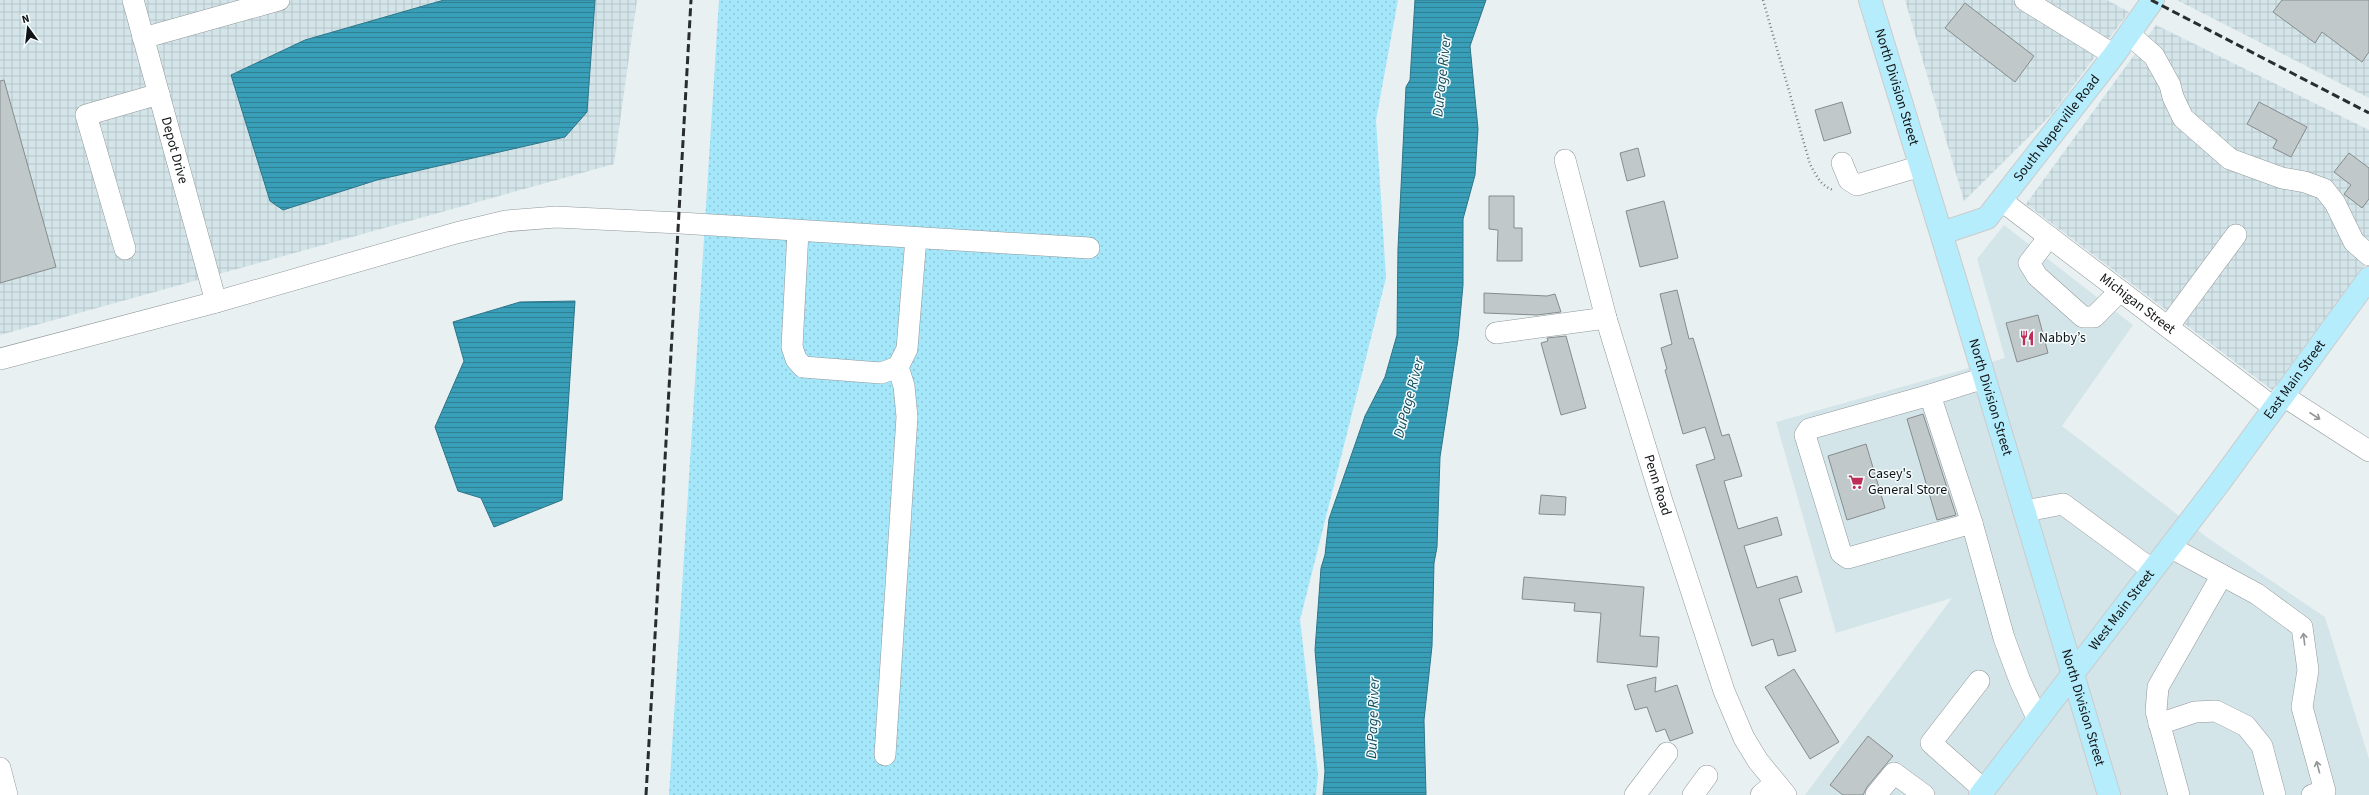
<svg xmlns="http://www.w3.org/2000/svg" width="2369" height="795" viewBox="0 0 2369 795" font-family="'Source Sans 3',sans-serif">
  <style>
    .built { fill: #d4e5ea }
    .industrial { fill: url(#industrial-grid) }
    .grass { fill: url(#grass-dots) }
    .water { fill: url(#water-rules); stroke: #2d7588 }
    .building { fill: #c0c8ca; stroke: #858c8e }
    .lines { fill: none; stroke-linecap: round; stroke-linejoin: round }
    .minor-casing { stroke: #91989a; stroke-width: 22 }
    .major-casing { stroke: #cbcbcb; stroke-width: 24 }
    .path { stroke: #797e80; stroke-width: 2.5; stroke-dasharray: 1 3; stroke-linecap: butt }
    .minor { stroke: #fff; stroke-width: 21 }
    .major { stroke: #b6edfd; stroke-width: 22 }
    .rail { stroke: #2a2d2e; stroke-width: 3; stroke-dasharray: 8 4; stroke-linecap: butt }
    .oneway { stroke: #949595 }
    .labels { text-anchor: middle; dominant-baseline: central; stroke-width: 3; stroke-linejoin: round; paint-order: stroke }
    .street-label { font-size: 14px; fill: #111314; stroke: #f6fdff }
    .poi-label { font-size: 14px; fill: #111314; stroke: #f6fdff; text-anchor: start }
    .water-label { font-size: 15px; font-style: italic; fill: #124c5a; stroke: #f6fdff }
  </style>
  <defs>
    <pattern id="industrial-grid" width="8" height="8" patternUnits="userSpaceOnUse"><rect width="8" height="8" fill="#d4e5ea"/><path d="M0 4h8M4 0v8" fill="none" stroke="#b5c4c8"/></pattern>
    <pattern id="grass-dots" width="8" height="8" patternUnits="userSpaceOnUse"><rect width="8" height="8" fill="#a4e6fa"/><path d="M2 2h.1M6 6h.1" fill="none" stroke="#8cc4d5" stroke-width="1.8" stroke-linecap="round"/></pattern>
    <pattern id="water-rules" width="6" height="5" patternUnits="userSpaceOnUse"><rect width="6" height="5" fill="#399fb9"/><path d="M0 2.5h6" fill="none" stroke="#2f8095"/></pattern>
  </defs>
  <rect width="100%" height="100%" fill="#e8f0f2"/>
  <path class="built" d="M2004,225L2133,325L2062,426L2208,538L2325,617L2369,759V795H1805L1952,598L1836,633L1776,422L2005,358L1977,259Z"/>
  <g class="industrial">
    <path d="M0,0H637L614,164L0,335Z"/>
    <path d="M1905,0H2107L2129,12L2051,115L1964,201Z"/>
    <path d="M2177,0H2369V98Z"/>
    <path d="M2156,25L2369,130V259L2272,390L2026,204Z"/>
  </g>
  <path class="grass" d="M719,0H1398L1376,120L1386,278L1300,620L1318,774L1316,795H669Z"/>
  <g class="water">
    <path d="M444,0H595L587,112L565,137L377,180L283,210L270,201L231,75L305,40Z"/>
    <path d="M1415,0H1486L1470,46L1478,129L1475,175L1463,219V285L1458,339L1440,457L1437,547L1434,563L1432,646L1424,720L1426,795H1323L1325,771L1315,650L1321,568L1325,555L1329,519L1365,416L1385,377L1397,335L1398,248L1406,87L1410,80Z"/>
    <path d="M575,301L562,500L494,527L481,498L458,491L435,427L464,361L453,322L520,302Z"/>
  </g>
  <g class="building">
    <path d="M2282,0H2369V52L2362,62L2322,32L2315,43L2273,12Z"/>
    <path d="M1965,3L2034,56L2015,82L1945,28Z"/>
    <path d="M4,80L56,267L0,283V81Z"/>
    <path d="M1842,102L1851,133L1824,141L1815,110Z"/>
    <path d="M2259,102L2307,127L2291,157L2273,148L2277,140L2247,124Z"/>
    <path d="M1638,148L1645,176L1627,181L1620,153Z"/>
    <path d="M2349,153L2369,168V199L2362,208L2344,194L2351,185L2334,172Z"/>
    <path d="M1489,196H1514V228H1522V261H1497L1498,230L1489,229Z"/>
    <path d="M1664,201L1678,258L1640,267L1626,211Z"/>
    <path d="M1677,290L1689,339L1693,338L1722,436L1729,434L1742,476L1724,481L1738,529L1777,517L1782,535L1744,546L1757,588L1797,576L1802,592L1779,599L1796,651L1778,656L1773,639L1752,646L1696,465L1715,459L1705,427L1683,434L1665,370L1667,369L1661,348L1672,344L1660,294Z"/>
    <path d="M1484,293L1547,296L1555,294L1561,312L1537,315L1484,313Z"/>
    <path d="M2038,315L2048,353L2017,362L2006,323Z"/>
    <path d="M1566,336L1586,408L1561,415L1541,343L1548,341L1547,338Z"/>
    <path d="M1923,414L1956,515L1937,520L1907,419Z"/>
    <path d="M1866,444L1885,508L1847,520L1828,456Z"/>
    <path d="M1541,495L1566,497L1565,515L1539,514Z"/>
    <path d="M1524,577L1644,587L1640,636L1659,637L1657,667L1597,662L1601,613L1574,611L1575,603L1522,599Z"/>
    <path d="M1794,669L1839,742L1810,759L1765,687Z"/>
    <path d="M1656,677L1655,692L1677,685L1693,733L1670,741L1665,729L1656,732L1647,707L1635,710L1627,685Z"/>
    <path d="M1868,736L1893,756L1867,787L1863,795H1843L1830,785Z"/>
  </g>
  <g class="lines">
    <g class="minor-casing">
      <g id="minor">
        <path id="s1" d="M133,0L216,302"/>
        <path d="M2025,0L2114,55"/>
        <path d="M2129,34L2154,56L2170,85L2173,97L2183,118L2230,159L2282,178L2305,182L2324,189L2335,203L2354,242L2369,255"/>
        <path d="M143,38L279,0"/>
        <path id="s2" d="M1565,160L1606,318L1662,501L1724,691L1744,738L1758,761L1786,795"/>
        <path d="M1842,163L1849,180L1857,185L1921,166"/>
        <path id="s3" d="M2002,201L2273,407"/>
        <path d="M798,231L792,347L796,359L803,367L881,373L898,367L907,349L916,238"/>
        <path d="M2049,237L2029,263L2037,276L2083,317H2094L2120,291"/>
        <path d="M125,249L86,115L159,94"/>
        <path d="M2168,327L2236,235"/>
        <path d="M1496,333L1606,318"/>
        <path d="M0,359L216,302L456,233L506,221L556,217L680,223L1089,248"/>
        <path d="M1984,378L1930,395L1972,523L2004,638L2020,681L2038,720"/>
        <path d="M1930,395L1809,429L1805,435L1841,553L1848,558L1972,523"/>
        <path d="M2282,395L2369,451"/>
        <path d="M2025,511L2063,504L2151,569"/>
        <path d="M2170,547L2257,594L2302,627L2308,670L2302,707L2325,791L2312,795"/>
        <path d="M1979,681L1931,743L1984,790"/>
        <path d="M2159,724L2195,712L2216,711L2246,726L2262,746L2275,795"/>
        <path d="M885,755L907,417L904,386L898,367"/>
        <path d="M0,768L7,795"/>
        <path d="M1635,795L1667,753"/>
        <path d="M1693,795L1707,776"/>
        <path d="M1761,795L1775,783"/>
        <path d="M1876,795L1894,773L1924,795"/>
        <path d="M2179,795L2156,711L2158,687L2222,575"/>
      </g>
    </g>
    <g class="major-casing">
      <g id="major">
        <path id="s4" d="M1870,0L1955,279L2109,795"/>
        <path id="s5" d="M1942,233L1987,218L2114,55L2153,0"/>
        <path id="s6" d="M1980,795L2220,482L2369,278"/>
      </g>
    </g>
    <path class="path" d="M1763,0L1810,164C1816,175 1821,187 1834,190"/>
    <use href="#minor" class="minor"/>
    <use href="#major" class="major"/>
    <g class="rail">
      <path d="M2151,0L2369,113"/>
      <path d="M646,795L691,0"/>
    </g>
  </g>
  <defs><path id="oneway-shaft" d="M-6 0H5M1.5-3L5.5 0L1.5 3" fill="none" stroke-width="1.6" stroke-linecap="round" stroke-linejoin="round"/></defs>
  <g class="oneway">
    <use href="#oneway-shaft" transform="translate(2315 416) rotate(33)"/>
    <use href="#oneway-shaft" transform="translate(2304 639) rotate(-97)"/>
    <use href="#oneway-shaft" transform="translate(2318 767) rotate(-105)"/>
  </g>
  <defs>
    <g id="restaurant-bare" transform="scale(1.2)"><path d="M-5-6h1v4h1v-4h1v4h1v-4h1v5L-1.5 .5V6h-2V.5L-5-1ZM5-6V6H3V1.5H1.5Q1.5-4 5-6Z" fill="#bc2d58" stroke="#f6fdff" stroke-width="2.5" paint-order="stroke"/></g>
    <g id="supermarket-bare" transform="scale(1.2)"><path d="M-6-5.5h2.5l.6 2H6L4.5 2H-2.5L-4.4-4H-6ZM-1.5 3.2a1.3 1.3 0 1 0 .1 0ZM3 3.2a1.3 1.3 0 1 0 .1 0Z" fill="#bc2d58" stroke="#f6fdff" stroke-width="2.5" paint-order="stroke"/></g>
  </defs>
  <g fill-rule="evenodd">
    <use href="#restaurant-bare" x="2027" y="338"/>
    <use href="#supermarket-bare" x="1856" y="482"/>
  </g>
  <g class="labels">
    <g class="street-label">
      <text stroke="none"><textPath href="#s4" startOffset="91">North Division Street</textPath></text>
      <text stroke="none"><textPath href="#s5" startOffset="161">South Naperville Road</textPath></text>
      <text stroke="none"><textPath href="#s1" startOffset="156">Depot Drive</textPath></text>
      <text stroke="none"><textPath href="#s3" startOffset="170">Michigan Street</textPath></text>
      <text stroke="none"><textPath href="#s6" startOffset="521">East Main Street</textPath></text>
      <text stroke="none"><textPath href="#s4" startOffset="415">North Division Street</textPath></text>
      <text stroke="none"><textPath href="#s2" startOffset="338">Penn Road</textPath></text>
      <text stroke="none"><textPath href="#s6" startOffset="233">West Main Street</textPath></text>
      <text stroke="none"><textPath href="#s4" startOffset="739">North Division Street</textPath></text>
    </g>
    <g class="poi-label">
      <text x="2039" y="338">Nabby’s</text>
      <text x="1868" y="474">Casey's<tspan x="1868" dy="16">General Store</tspan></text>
    </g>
    <g class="water-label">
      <text transform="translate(1442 76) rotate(-84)">DuPage River</text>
      <text transform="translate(1409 398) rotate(-75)">DuPage River</text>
      <text transform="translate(1373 718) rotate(-88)">DuPage River</text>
    </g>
  </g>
  <g transform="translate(28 28) rotate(345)" stroke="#f6fdff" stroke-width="3" paint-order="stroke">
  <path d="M0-3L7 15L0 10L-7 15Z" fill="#111314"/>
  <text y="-6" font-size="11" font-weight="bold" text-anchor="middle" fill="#111314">N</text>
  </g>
</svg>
